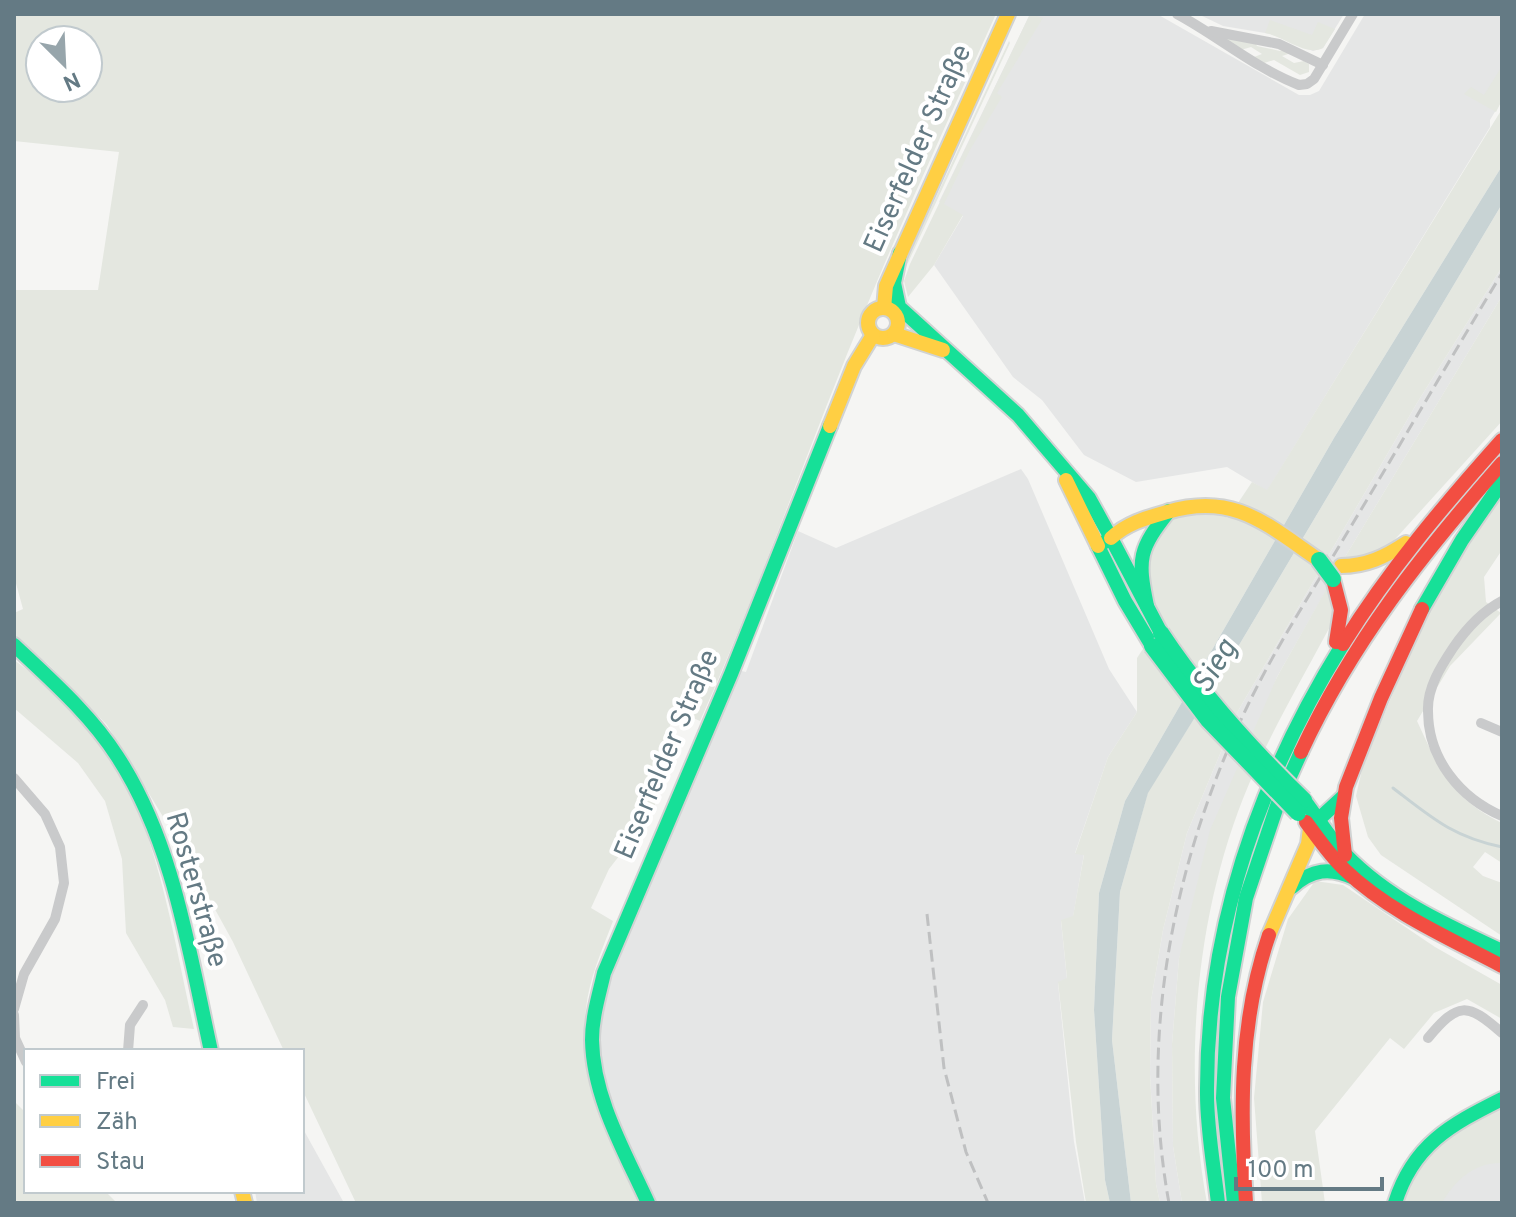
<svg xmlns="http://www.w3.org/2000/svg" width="1516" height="1217" viewBox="0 0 1516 1217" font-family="Overpass,sans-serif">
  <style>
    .built { fill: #e5e6e6 }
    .green { fill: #e4e7e0; fill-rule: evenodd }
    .water { fill: #c8d3d4 }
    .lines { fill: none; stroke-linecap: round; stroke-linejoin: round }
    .stream { stroke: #c8d3d4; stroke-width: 3 }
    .fast-casing { stroke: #d1d3d3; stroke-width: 18 }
    .slow-casing { stroke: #d1d3d3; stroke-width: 18 }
    .jam-casing { stroke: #d1d3d3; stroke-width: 18 }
    .street { stroke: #c9cacb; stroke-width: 10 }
    .fast { stroke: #16e098; stroke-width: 14 }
    .slow { stroke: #ffcf43; stroke-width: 14 }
    .jam { stroke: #f24e42; stroke-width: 14 }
    .rail { stroke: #bfc0c1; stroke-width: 3; stroke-dasharray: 12 6; stroke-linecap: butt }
    .fast-bridge-casing { stroke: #d2d3d3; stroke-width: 20; stroke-linecap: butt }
    .fast-bridge { stroke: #16e098; stroke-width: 16 }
    .labels { text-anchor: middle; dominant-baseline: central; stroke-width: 8; stroke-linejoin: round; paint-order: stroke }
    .street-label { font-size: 28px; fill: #647a84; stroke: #fff }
    .water-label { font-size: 30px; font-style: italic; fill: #607b81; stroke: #fff }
  </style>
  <rect width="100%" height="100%" fill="#f5f5f3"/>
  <g class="built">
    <path d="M1030,14H1157L1299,95H1310L1319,91L1365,14H1502V100L1490,120V127L1267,491L1227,467L1136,482L1084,455L1042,400L1013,377L934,265L963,216L939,202Z"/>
    <path d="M1198,14H1344L1323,48L1313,51L1271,34L1223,26Z"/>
    <path d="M1502,267V296L1345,557L1277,677L1179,958L1172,1044L1173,1146L1182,1203H1160L1156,1184L1150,1074L1151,1001L1163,930L1187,833L1238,711L1417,403Z"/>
    <path d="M1021,469L1028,479L1109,669L1137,712L1108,757L1075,853L1084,854L1073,917L1061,921L1067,979L1058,983L1074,1142L1085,1203H648L609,1111L593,1017L737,670L746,672L798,531L836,548Z"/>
    <path d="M1502,1108V1203H1404L1410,1183L1420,1165L1458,1130Z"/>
    <path d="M302,1127L344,1203H257L255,1191H302Z"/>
  </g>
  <g class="green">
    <path d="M14,14H996C953,110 908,206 868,303C810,442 761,584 700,721L677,711L665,736L654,811L609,869L591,908L613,921C602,950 589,979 586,1009C577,1078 613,1142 638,1203H356L302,1089V1051H284L233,942L173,833L107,725L48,664L14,635V613L23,609L14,576V290H98L119,152L14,141ZM40,40H88V88H40Z"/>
    <path d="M1030,14L1043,18L997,93L1002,97L970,150L944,204L963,215L934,265L908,297L904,281L910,264Z"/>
    <path d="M1270,20L1312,35L1318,22L1335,29L1323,48C1306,57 1284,36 1265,33Z"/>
    <path d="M1223,37L1255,42L1257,46L1280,51L1285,49L1291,53L1282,56L1294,63L1304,61L1309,64V72L1300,75L1274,60L1264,63L1254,57L1262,54L1251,47L1241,50Z"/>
    <path d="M1009,41L1010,43L899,282L907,259Z"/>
    <path d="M1502,66V100L1496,112L1464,94L1471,87L1484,95Z"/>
    <path d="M1502,109V166L1334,438L1125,801L1099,893L1094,1010L1105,1180L1110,1203H1086L1076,1142L1058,982L1067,978L1061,920L1073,916L1084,855L1075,854L1108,757L1137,712V658L1162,620C1154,601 1141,580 1145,560C1146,554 1152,548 1154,543C1173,511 1193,506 1228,518L1252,482L1267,490Z"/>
    <path d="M1502,204V267L1417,403L1238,711L1187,833L1163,930L1151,1001L1150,1074L1156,1184L1160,1203H1131L1112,1040L1120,892L1148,792L1220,677Z"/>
    <path d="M1502,296V421L1388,547L1363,557H1345Z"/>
    <path d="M1502,494V550L1484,577L1486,602L1501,613L1450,666L1417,721C1439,769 1452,799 1502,823V863L1485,852L1473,867L1483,876L1502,883V936L1381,855L1368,837L1356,796L1363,765L1417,636L1438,592Z"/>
    <path d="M1328,586L1336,615C1307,671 1274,725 1249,784C1195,911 1182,1068 1207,1203H1182L1173,1146L1172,1044L1179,958L1210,830L1277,677Z"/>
    <path d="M14,660C67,698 116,753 140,815C166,883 178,958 194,1029L173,1027L165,1000L126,933L122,859L105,801L78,763L14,708Z"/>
    <path d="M1315,881L1343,885L1435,947L1502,985V1019L1467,999L1434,1013L1404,1049L1390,1038L1315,1131L1325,1203H1262L1254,1098L1263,1002L1288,919Z"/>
    <path d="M14,1101L26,1113V1191H105L117,1203H14Z"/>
    <path d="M1502,1108V1163C1475,1162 1454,1181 1442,1203H1404C1416,1151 1458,1130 1502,1108Z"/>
  </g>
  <path class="water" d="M1502,166V204L1220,677L1148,793L1120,892L1112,1040L1131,1203H1110L1105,1180L1094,1010L1099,893L1125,801L1334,438Z"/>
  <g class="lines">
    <path class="stream" d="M1393,788C1432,818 1453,837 1502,847"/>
    <g class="fast-casing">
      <g id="fast">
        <path d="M900,253L894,283L899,307L1018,415L1089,498L1111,538"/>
        <path d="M1147,606C1137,558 1139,549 1169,511"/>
        <path d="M1422,609L1462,540L1502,482"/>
        <path d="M14,645C51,680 90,714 117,756C174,843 189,952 211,1051"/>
        <path d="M1152,646L1125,601L1098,546L1111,538L1161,633"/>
        <path d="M1304,800C1318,818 1329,838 1345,854C1388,899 1446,925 1502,951"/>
        <path d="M1319,819L1344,796"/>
        <path d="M1292,887C1312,869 1330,867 1354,878"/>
        <path d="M648,1203C625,1152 593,1098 592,1040C592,1017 599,995 604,973L731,674L830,426"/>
        <path d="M1218,1203C1214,1167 1207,1130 1207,1094C1206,930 1258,781 1343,644"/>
        <path d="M1234,1203L1223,1098L1228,997L1246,898L1278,803L1301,752"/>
        <path d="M1395,1203C1413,1145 1450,1125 1502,1099"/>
      </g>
    </g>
    <g class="slow-casing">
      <g id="slow">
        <circle cx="883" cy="323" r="15"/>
        <path d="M884,308L886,286L1008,14"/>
        <path d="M894,334L943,350"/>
        <path d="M830,426L854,366L873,335"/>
        <path d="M1066,480L1098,546"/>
        <path d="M1111,538C1127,523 1146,518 1167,512C1234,492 1266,524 1319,560"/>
        <path d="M1341,566C1366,566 1385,557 1406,543"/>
        <path d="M1269,935L1308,844L1310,828"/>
        <path d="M242,1191L245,1203"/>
      </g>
    </g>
    <g class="jam-casing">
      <g id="jam">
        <path d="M1333,579L1341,610L1336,642"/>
        <path d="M1343,644C1389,570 1444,505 1502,440"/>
        <path d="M1301,752C1352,642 1423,553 1502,463"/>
        <path d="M1306,822C1318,838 1330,856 1345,870C1389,912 1449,938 1502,966"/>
        <path d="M1345,855L1341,818L1346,787L1381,698L1422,609"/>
        <path d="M1246,1203C1240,1112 1239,1022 1269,935"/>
      </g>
    </g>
    <g class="street">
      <path d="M1177,14C1218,36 1255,68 1299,85L1307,84L1314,79L1353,14"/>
      <path d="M1211,31L1279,44L1323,65"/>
      <path d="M1502,601C1481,612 1466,629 1453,648C1441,666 1427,688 1428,711C1428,759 1460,798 1502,816"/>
      <path d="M1481,723L1502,732"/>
      <path d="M14,778L45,814L60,847L64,883L55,919L24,974L14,1009"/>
      <path d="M14,1015L15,1038L26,1062"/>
      <path d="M1428,1038C1458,1002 1467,1002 1502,1033"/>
      <path d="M128,1051L130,1025L143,1005"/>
    </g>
    <use href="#fast" class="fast"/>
    <use href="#slow" class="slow"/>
    <use href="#jam" class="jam"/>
    <g class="rail">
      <path d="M927,914L944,1068L966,1152L988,1203"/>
      <path d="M1169,1203C1138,1036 1174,859 1247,707C1277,644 1317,584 1353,523C1403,440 1452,356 1502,273"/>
    </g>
    <g class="fast-bridge-casing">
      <g id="fast-bridge">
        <path d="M1319,560L1333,579"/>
        <path d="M1161,633C1202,695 1251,749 1304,800"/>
        <path d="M1152,646L1208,720L1298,813"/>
      </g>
    </g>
    <use href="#fast-bridge" class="fast-bridge"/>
  </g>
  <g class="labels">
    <g class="street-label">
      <text transform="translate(919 149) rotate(-66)">Eiserfelder Straße</text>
      <text transform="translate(668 755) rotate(-67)">Eiserfelder Straße</text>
      <text transform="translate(195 890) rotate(74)">Rosterstraße</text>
    </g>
    <g class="water-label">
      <text transform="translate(1216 667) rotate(-59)">Sieg</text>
    </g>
  </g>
  <rect width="1516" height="1217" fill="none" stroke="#647a84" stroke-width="32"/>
  <rect x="24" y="1049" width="280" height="144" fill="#ffffff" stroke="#c1cace" stroke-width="2"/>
  <rect x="40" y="1075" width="40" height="12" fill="#16e098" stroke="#c1cace" stroke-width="2"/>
  <text x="96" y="1089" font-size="24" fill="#647a84">Frei</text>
  <rect x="40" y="1115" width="40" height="12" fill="#ffcf43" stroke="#c1cace" stroke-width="2"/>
  <text x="96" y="1129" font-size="24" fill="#647a84">Zäh</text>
  <rect x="40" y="1155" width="40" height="12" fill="#f24e42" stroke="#c1cace" stroke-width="2"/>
  <text x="96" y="1169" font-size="24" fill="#647a84">Stau</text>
  <g transform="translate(64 64) rotate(156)"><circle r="38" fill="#ffffff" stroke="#c1cace" stroke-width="2"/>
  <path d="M0-6L14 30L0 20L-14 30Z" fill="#97a5ab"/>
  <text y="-12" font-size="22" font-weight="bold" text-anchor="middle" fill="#647a84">N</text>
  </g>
  <path d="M1236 1177v12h146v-12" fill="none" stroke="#647a84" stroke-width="4"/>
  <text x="1248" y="1177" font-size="24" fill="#647a84" stroke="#ffffff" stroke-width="6" paint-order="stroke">100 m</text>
</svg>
